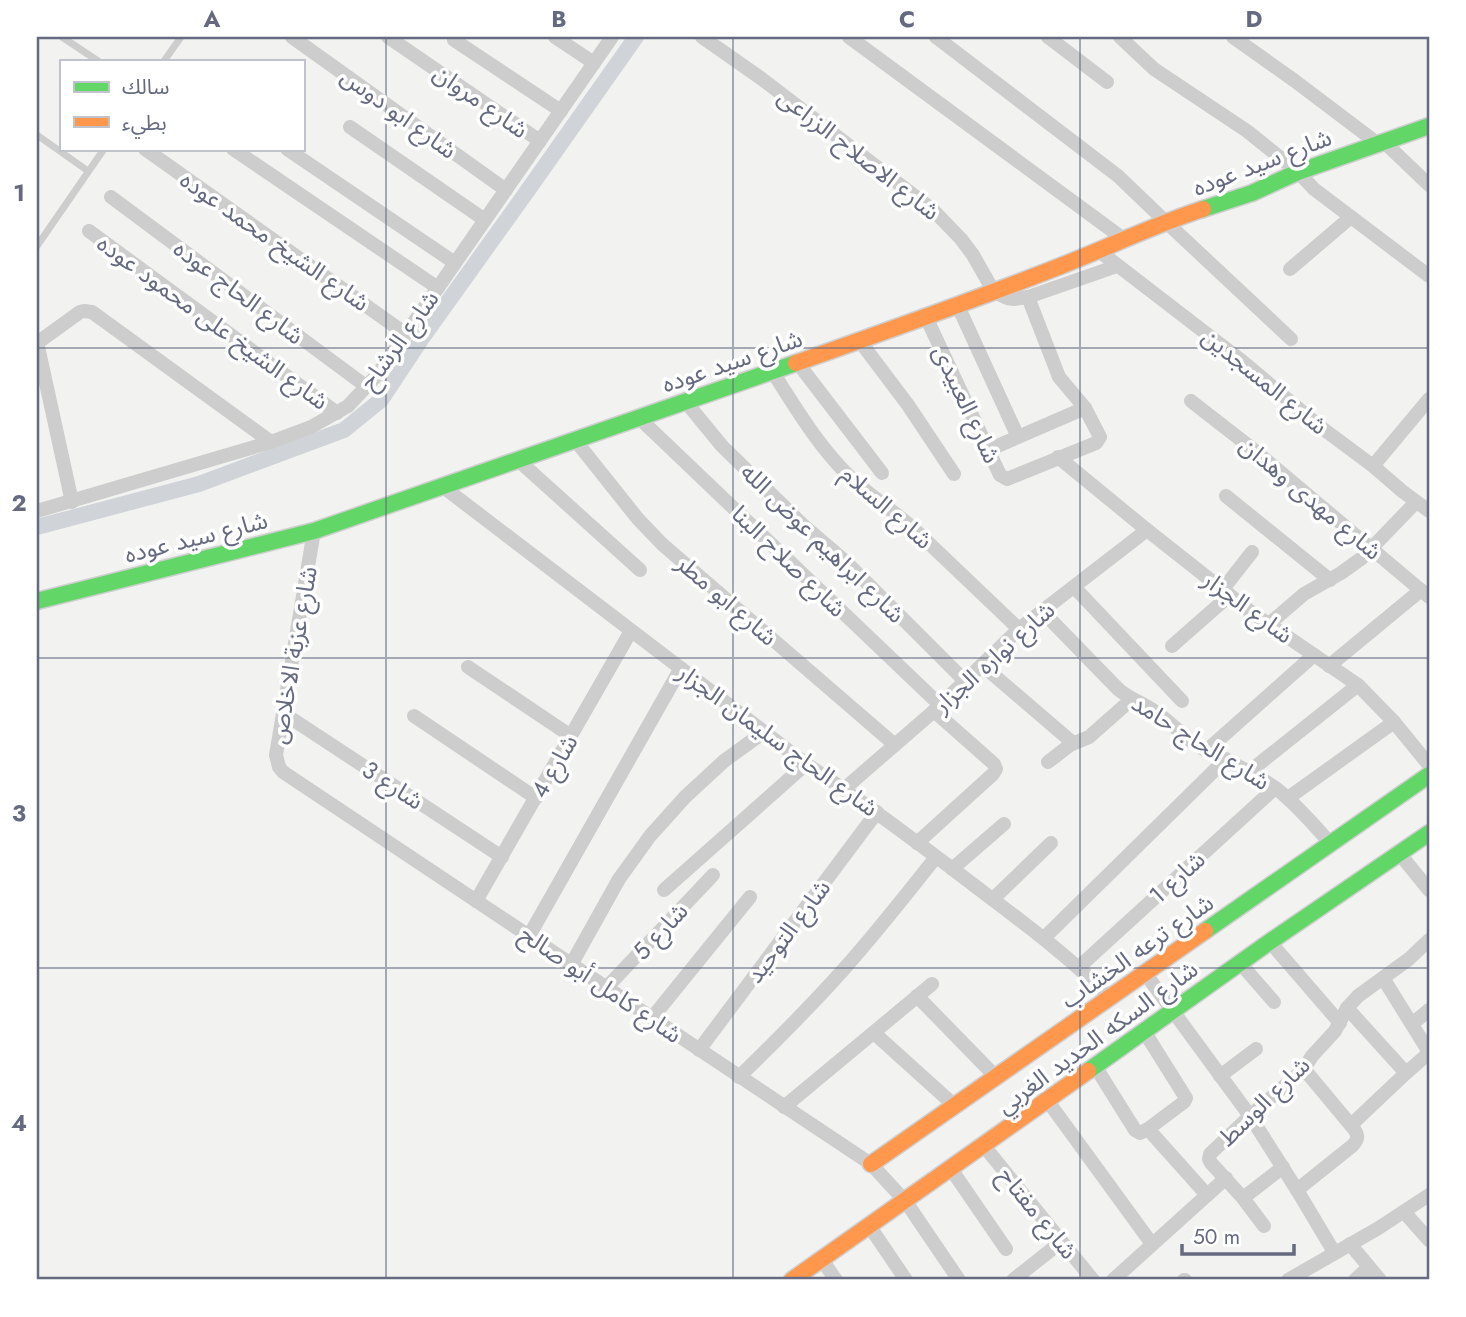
<svg xmlns="http://www.w3.org/2000/svg" width="1466" height="1317" viewBox="0 0 1466 1317" font-family="Jost,'Noto Sans Arabic',sans-serif">
  <style>
    .lines { fill: none; stroke-linecap: round; stroke-linejoin: round }
    .canal { stroke: #d0d4d9; stroke-width: 16 }
    .fast-casing { stroke: #cfcfd0; stroke-width: 19 }
    .slow-casing { stroke: #cfcfd0; stroke-width: 19 }
    .lane { stroke: #cdcdce; stroke-width: 7 }
    .street { stroke: #cdcdce; stroke-width: 14 }
    .fast { stroke: #63d668; stroke-width: 16 }
    .slow { stroke: #ff974d; stroke-width: 16 }
    .grid { fill: none; stroke: #656a80; stroke-width: 2; stroke-opacity: 0.55 }
    .labels { text-anchor: middle; dominant-baseline: central; stroke-width: 7; stroke-linejoin: round; paint-order: stroke }
    .street-label { font-size: 24px; fill: #656a80; stroke: #fff }
    .neatline { fill: none; stroke: #656a80; stroke-width: 2.5 }
    .grid-label { font-size: 23px; text-anchor: middle; font-weight: bold; fill: #656a80 }
  </style>
  <rect width="100%" height="100%" fill="#f2f3f1"/>
  <g class="lines">
    <path class="canal" d="M37,527L199,484L344,430L381,400L422,338L528,190L636,37"/>
    <g class="fast-casing">
      <g id="fast">
        <path d="M1203,209L1252,193L1298,172L1429,126"/>
        <path d="M37,601L314,531L796,363"/>
        <path d="M1205,931L1429,775"/>
        <path d="M1088,1071L1268,943L1429,833"/>
      </g>
    </g>
    <g class="slow-casing">
      <g id="slow">
        <path d="M796,363C884,332 972,301 1058,267C1107,248 1153,225 1203,209"/>
        <path d="M871,1164L1205,931"/>
        <path d="M792,1280L1088,1071"/>
      </g>
    </g>
    <g class="lane">
      <path d="M62,37L98,61"/>
      <path d="M164,61L181,37"/>
      <path d="M37,135L88,171"/>
      <path d="M37,246L104,149"/>
    </g>
    <g class="street">
      <path d="M292,37L506,190"/>
      <path d="M388,37L540,141"/>
      <path d="M555,37L594,63"/>
      <path d="M702,37L762,79L933,210L961,239L973,255L994,292L1007,298L1014,299L1028,297L1117,266"/>
      <path d="M849,37L1125,240"/>
      <path d="M936,37L1118,176L1165,221L1291,339"/>
      <path d="M1048,37L1107,82"/>
      <path d="M1120,37L1154,69L1247,131L1298,172L1314,189L1429,276"/>
      <path d="M1233,37L1295,81L1377,143"/>
      <path d="M454,40L561,111"/>
      <path d="M350,127L485,220"/>
      <path d="M1383,141L1429,185"/>
      <path d="M145,149L406,334"/>
      <path d="M233,149L438,288"/>
      <path d="M287,149L455,263"/>
      <path d="M111,197L367,387"/>
      <path d="M89,231L337,413"/>
      <path d="M1099,251L1242,361L1318,425L1373,466L1402,491L1429,511"/>
      <path d="M1290,269L1351,217"/>
      <path d="M958,306L1018,437"/>
      <path d="M926,317L1000,475L1007,479L1096,443L1100,437L1085,408L1059,377L1028,297"/>
      <path d="M859,340L908,405L954,474"/>
      <path d="M37,342L72,502"/>
      <path d="M37,343L80,312L84,311L92,312L271,442"/>
      <path d="M797,362L882,473"/>
      <path d="M772,371C796,408 818,446 850,477C870,496 894,511 914,529L1019,629"/>
      <path d="M685,401L722,446L803,525L845,561L965,681"/>
      <path d="M1191,401L1254,450L1429,597"/>
      <path d="M638,417L940,705"/>
      <path d="M575,440L638,519L662,544L895,745"/>
      <path d="M988,450L1085,408"/>
      <path d="M1058,457L1147,530L1251,612L1358,685L1394,722L1429,765"/>
      <path d="M518,460L640,570"/>
      <path d="M1373,466L1429,399"/>
      <path d="M442,486L806,764C859,798 908,836 958,873C1010,913 1064,951 1110,998"/>
      <path d="M1226,496L1330,580"/>
      <path d="M37,511L271,442L311,427L348,406L378,374L612,37"/>
      <path d="M314,531L276,755L279,767L283,772L871,1164L906,1202L959,1280"/>
      <path d="M1074,587L1182,701"/>
      <path d="M1223,589L1252,552"/>
      <path d="M1042,611L1119,690C1132,700 1147,705 1160,715C1176,727 1188,742 1207,751C1231,763 1255,773 1278,790C1297,805 1314,825 1331,844"/>
      <path d="M1269,624L1304,594L1341,573L1362,558L1416,502"/>
      <path d="M1172,646L1230,595"/>
      <path d="M982,665L1073,743"/>
      <path d="M1329,666L1421,590"/>
      <path d="M468,667L571,736"/>
      <path d="M283,713L502,857"/>
      <path d="M414,716L536,798"/>
      <path d="M1206,751L1314,655"/>
      <path d="M1048,762L1070,745L1089,737L1132,699"/>
      <path d="M1250,771L1358,685"/>
      <path d="M844,789L934,711L1019,629L1147,530"/>
      <path d="M1288,798L1394,722"/>
      <path d="M917,843L993,774L996,769L994,764L934,711"/>
      <path d="M1399,853L1429,890"/>
      <path d="M952,869L1004,824"/>
      <path d="M664,890L806,764"/>
      <path d="M993,899L1051,843"/>
      <path d="M476,901L631,631"/>
      <path d="M529,936L681,668"/>
      <path d="M1044,938L1226,759"/>
      <path d="M1270,942L1340,1023"/>
      <path d="M1240,963L1274,1002"/>
      <path d="M571,965L619,879L650,836L685,797L724,761L764,732"/>
      <path d="M1079,967L1275,788"/>
      <path d="M1145,973L1250,1116L1297,1190L1334,1252"/>
      <path d="M1383,978L1429,1052"/>
      <path d="M606,988L713,875"/>
      <path d="M917,996L996,1077"/>
      <path d="M1347,1008L1406,1073"/>
      <path d="M652,1018L750,897"/>
      <path d="M1412,1024L1429,1010"/>
      <path d="M874,1033L955,1106"/>
      <path d="M699,1050L877,812"/>
      <path d="M1095,1066L1135,1130L1140,1133L1148,1129L1184,1102L1186,1098L1144,1031"/>
      <path d="M1220,1076L1256,1049"/>
      <path d="M739,1077C775,1042 811,1006 844,969C876,933 906,895 936,857"/>
      <path d="M1047,1100L1152,1244"/>
      <path d="M784,1107L932,984"/>
      <path d="M1351,1125L1406,1073L1429,1053"/>
      <path d="M1148,1129L1207,1195"/>
      <path d="M984,1146L1093,1280"/>
      <path d="M951,1169L1006,1249"/>
      <path d="M1297,1190L1352,1146C1358,1140 1359,1136 1354,1129L1304,1069"/>
      <path d="M1243,1198L1283,1167"/>
      <path d="M1404,1212L1429,1240"/>
      <path d="M1264,1226L1243,1198L1211,1163L1209,1159L1210,1154L1250,1116L1304,1069L1312,1056L1335,1031L1347,1008L1358,996L1409,959L1429,940"/>
      <path d="M870,1227L906,1280"/>
      <path d="M1350,1244L1380,1280"/>
      <path d="M822,1260L836,1280"/>
      <path d="M1013,1280L1061,1242"/>
      <path d="M1113,1280L1226,1178"/>
      <path d="M1184,1280H1185"/>
      <path d="M1288,1280L1377,1229L1429,1195"/>
      <path d="M1355,1280L1369,1267"/>
    </g>
    <use href="#fast" class="fast"/>
    <use href="#slow" class="slow"/>
  </g>
  <path class="grid" d="M386,37V1280M733,37V1280M1080,37V1280M37,348H1429M37,658H1429M37,968H1429"/>
  <g class="labels">
    <g class="street-label">
      <text transform="translate(481 101) rotate(35)">شارع مروان</text>
      <text transform="translate(399 113) rotate(36)">شارع ابو دوس</text>
      <text transform="translate(859 154) rotate(38)">شارع الاصلاح الزراعى</text>
      <text transform="translate(1262 162) rotate(-21)">شارع سيد عوده</text>
      <text transform="translate(275 241) rotate(35)">شارع الشيخ محمد عوده</text>
      <text transform="translate(239 292) rotate(37)">شارع الحاج عوده</text>
      <text transform="translate(213 322) rotate(36)">شارع الشيخ على محمود عوده</text>
      <text transform="translate(399 340) rotate(-54)">شارع الرشاح</text>
      <text transform="translate(732 361) rotate(-19)">شارع سيد عوده</text>
      <text transform="translate(1265 381) rotate(39)">شارع المسجدين</text>
      <text transform="translate(967 404) rotate(65)">شارع العبيدى</text>
      <text transform="translate(1311 498) rotate(40)">شارع مهدى وهدان</text>
      <text transform="translate(887 507) rotate(41)">شارع السلام</text>
      <text transform="translate(196 537) rotate(-14)">شارع سيد عوده</text>
      <text transform="translate(823 543) rotate(44)">شارع ابراهيم عوض الله</text>
      <text transform="translate(789 561) rotate(44)">شارع صلاح البنا</text>
      <text transform="translate(727 600) rotate(41)">شارع ابو مطر</text>
      <text transform="translate(1248 607) rotate(36)">شارع الجزار</text>
      <text transform="translate(293 655) rotate(-80)">شارع عزبة الاخلاص</text>
      <text transform="translate(994 657) rotate(-42)">شارع نواره الجزار</text>
      <text transform="translate(778 740) rotate(36)">شارع الحاج سليمان الجزار</text>
      <text transform="translate(1201 742) rotate(32)">شارع الحاج حامد</text>
      <text transform="translate(554 766) rotate(-60)">شارع 4</text>
      <text transform="translate(393 785) rotate(33)">شارع 3</text>
      <text transform="translate(1177 877) rotate(-42)">شارع 1</text>
      <text transform="translate(660 931) rotate(-47)">شارع 5</text>
      <text transform="translate(788 931) rotate(-53)">شارع التوحيد</text>
      <text transform="translate(1137 951) rotate(-35)">شارع ترعه الخشاب</text>
      <text transform="translate(601 984) rotate(34)">شارع كامل أبو صالح</text>
      <text transform="translate(1097 1037) rotate(-36)">شارع السكه الحديد الغربي</text>
      <text transform="translate(1264 1101) rotate(-44)">شارع الوسط</text>
      <text transform="translate(1038 1213) rotate(51)">شارع مفتاح</text>
    </g>
  </g>
  <rect width="1466" height="1317" fill="none" stroke="#ffffff" stroke-width="77"/>
  <rect x="60" y="60" width="245" height="91" fill="#ffffff" stroke="#c1c3cc" stroke-width="2"/>
  <rect x="74" y="82" width="35" height="10" fill="#63d668" stroke="#c1c3cc" stroke-width="2"/>
  <text x="122" y="94" font-size="21" fill="#656a80">سالك</text>
  <rect x="74" y="117" width="35" height="10" fill="#ff974d" stroke="#c1c3cc" stroke-width="2"/>
  <text x="122" y="130" font-size="21" fill="#656a80">بطيء</text>
  <path d="M1182 1244v10h112v-10" fill="none" stroke="#656a80" stroke-width="3.5"/>
  <text x="1193" y="1244" font-size="21" fill="#656a80" stroke="#ffffff" stroke-width="5" paint-order="stroke">50 m</text>
  <rect x="38" y="38" width="1390" height="1240" class="neatline"/>
  <g class="grid-label">
    <text x="212" y="27">A</text>
    <text x="559" y="27">B</text>
    <text x="907" y="27">C</text>
    <text x="1254" y="27">D</text>
    <text x="19" y="201">1</text>
    <text x="19" y="511">2</text>
    <text x="19" y="821">3</text>
    <text x="19" y="1131">4</text>
  </g>
</svg>
